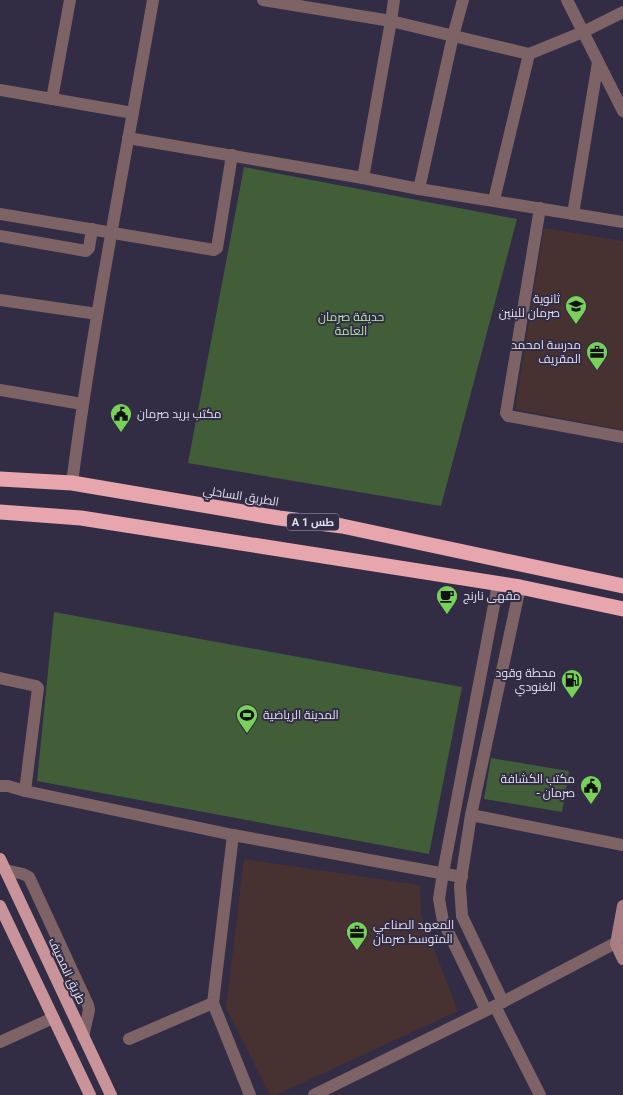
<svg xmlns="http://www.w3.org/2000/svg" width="623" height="1095" viewBox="0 0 623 1095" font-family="Roboto,Cairo,sans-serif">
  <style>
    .education { fill: #473231 }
    .green { fill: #415e39 }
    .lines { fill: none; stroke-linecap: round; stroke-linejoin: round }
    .street { stroke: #7d6266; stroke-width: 12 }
    .secondary { stroke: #a87e83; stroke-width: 12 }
    .primary { stroke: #c9939a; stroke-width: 12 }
    .highway { stroke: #e7a5ae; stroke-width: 15 }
    .labels { text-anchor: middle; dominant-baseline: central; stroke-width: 4; stroke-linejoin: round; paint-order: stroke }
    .shield { fill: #322c45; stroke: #aea9bc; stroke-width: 1 }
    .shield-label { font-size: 11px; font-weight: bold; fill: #e3dfef }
    .poi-label { font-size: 12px; fill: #e3dfef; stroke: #322c45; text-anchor: end }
    .park-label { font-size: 12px; fill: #b3e9a4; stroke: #322c45 }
    .street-label { font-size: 12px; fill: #e3dfef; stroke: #322c45 }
  </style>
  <rect width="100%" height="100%" fill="#322c45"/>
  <g class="education">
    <path d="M544,228L623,241V430L515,409Z"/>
    <path d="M244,859L420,885L421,915L458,1011L276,1095H270L226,1008Z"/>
  </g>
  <g class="green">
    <path d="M244,167L517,219L441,506L188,463Z"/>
    <path d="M54,612L462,687L429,854L37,781Z"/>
    <path d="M491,758L569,771L562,812L484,799Z"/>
  </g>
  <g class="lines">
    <g class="street">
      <path d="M263,0L391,21L529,54L583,32L623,12"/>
      <path d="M567,0L623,111"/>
      <path d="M0,90L133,113"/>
      <path d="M52,99L70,0"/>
      <path d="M128,138L363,178L419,189L623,222"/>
      <path d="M363,178L391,21L394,0"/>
      <path d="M419,189L453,36L463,0"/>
      <path d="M494,200L529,54"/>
      <path d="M540,208L506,413L508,416L623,437"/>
      <path d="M0,214L214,250L217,248L232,155"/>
      <path d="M573,214L598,62"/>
      <path d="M0,236L86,251L89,248L92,229"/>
      <path d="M0,300L97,314"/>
      <path d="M0,390L82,404"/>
      <path d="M72,483C93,321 125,161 153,0"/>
      <path d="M0,678L36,686L38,688L25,791"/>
      <path d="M0,786H8L25,791L233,835L462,877"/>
      <path d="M471,815L623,845"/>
      <path d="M233,835L213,1003L250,1095"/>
      <path d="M5,870L23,874L29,877L88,1005L89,1010L83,1037"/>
      <path d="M503,1002L462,916L460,886L471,815L520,587"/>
      <path d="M495,1006L540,1095"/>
      <path d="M486,1010L443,921L439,899L443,873L498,584"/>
      <path d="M129,1039L213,1003"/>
      <path d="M0,1042L53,1018"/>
      <path d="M314,1095L495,1006L623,939"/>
    </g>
    <path class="secondary" d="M623,906L616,944L623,959"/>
    <g class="primary">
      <path d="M0,859L111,1095"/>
      <path d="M0,906L90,1095"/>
    </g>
    <g class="highway">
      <path d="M0,479L72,483L279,518L342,526L623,586"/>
      <path d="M0,512L81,518L520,587L623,609"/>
    </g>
  </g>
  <defs>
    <g id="school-pin" transform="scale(1.125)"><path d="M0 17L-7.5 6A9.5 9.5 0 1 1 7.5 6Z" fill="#78d158" stroke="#322c45"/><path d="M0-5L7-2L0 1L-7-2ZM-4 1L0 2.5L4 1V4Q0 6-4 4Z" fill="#111"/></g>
    <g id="office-pin" transform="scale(1.125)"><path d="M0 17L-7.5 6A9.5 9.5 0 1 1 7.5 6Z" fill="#78d158" stroke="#322c45"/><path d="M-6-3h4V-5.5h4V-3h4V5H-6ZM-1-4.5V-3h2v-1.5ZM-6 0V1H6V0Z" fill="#111"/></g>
    <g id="civic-pin" transform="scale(1.125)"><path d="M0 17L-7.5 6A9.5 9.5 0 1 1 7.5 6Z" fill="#78d158" stroke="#322c45"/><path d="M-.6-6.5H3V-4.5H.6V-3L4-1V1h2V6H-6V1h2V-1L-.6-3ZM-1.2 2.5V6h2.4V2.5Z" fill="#111"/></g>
    <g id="cafe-pin" transform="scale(1.125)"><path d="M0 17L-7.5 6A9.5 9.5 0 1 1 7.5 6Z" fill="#78d158" stroke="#322c45"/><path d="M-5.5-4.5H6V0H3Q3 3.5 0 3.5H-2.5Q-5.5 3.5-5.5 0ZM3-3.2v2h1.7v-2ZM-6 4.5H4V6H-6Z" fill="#111"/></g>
    <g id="fuel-pin" transform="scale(1.125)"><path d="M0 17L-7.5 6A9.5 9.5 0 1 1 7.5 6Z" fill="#78d158" stroke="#322c45"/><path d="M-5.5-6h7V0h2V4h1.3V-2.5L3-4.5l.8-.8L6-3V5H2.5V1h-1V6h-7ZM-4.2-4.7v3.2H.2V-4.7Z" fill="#111"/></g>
    <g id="stadium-pin" transform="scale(1.125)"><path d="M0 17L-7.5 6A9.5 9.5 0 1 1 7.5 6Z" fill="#78d158" stroke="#322c45"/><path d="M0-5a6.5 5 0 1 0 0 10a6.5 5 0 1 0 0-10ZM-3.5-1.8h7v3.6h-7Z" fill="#111"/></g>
  </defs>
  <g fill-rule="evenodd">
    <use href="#school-pin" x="576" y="306"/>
    <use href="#office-pin" x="597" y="352"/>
    <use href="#civic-pin" x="121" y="414"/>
    <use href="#cafe-pin" x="447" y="596"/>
    <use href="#fuel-pin" x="572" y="680"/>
    <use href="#stadium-pin" x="247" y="715"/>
    <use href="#civic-pin" x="591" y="786"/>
    <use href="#office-pin" x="357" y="932"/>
  </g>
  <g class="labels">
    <rect class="shield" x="287" y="513.5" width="52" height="17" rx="4"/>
    <g class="shield-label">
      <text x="313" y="522">A 1 طس</text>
    </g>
    <g class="poi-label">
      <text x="560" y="299">ثانوية<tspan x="560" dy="14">صرمان للبنين</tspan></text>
      <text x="581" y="345">مدرسة امحمد<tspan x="581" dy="14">المقريف</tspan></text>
      <text x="137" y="414" text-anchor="start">مكتب بريد صرمان</text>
      <text x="463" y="596" text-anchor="start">مقهى نارنج</text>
      <text x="556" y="673">محطة وقود<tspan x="556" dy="14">الغنودي</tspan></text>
      <text x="263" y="715" text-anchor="start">المدينة الرياضية</text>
      <text x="575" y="779">مكتب الكشافة<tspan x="575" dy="14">- صرمان</tspan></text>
      <text x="373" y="925" text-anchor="start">المعهد الصناعي<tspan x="373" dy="14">المتوسط صرمان</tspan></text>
    </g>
    <g class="park-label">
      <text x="351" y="317">حديقة صرمان<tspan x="351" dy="14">العامة</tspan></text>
    </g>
    <g class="street-label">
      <text transform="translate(241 496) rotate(9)">الطريق الساحلي</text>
      <text transform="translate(67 971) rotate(65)">طريق المصيف</text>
    </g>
  </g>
</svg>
